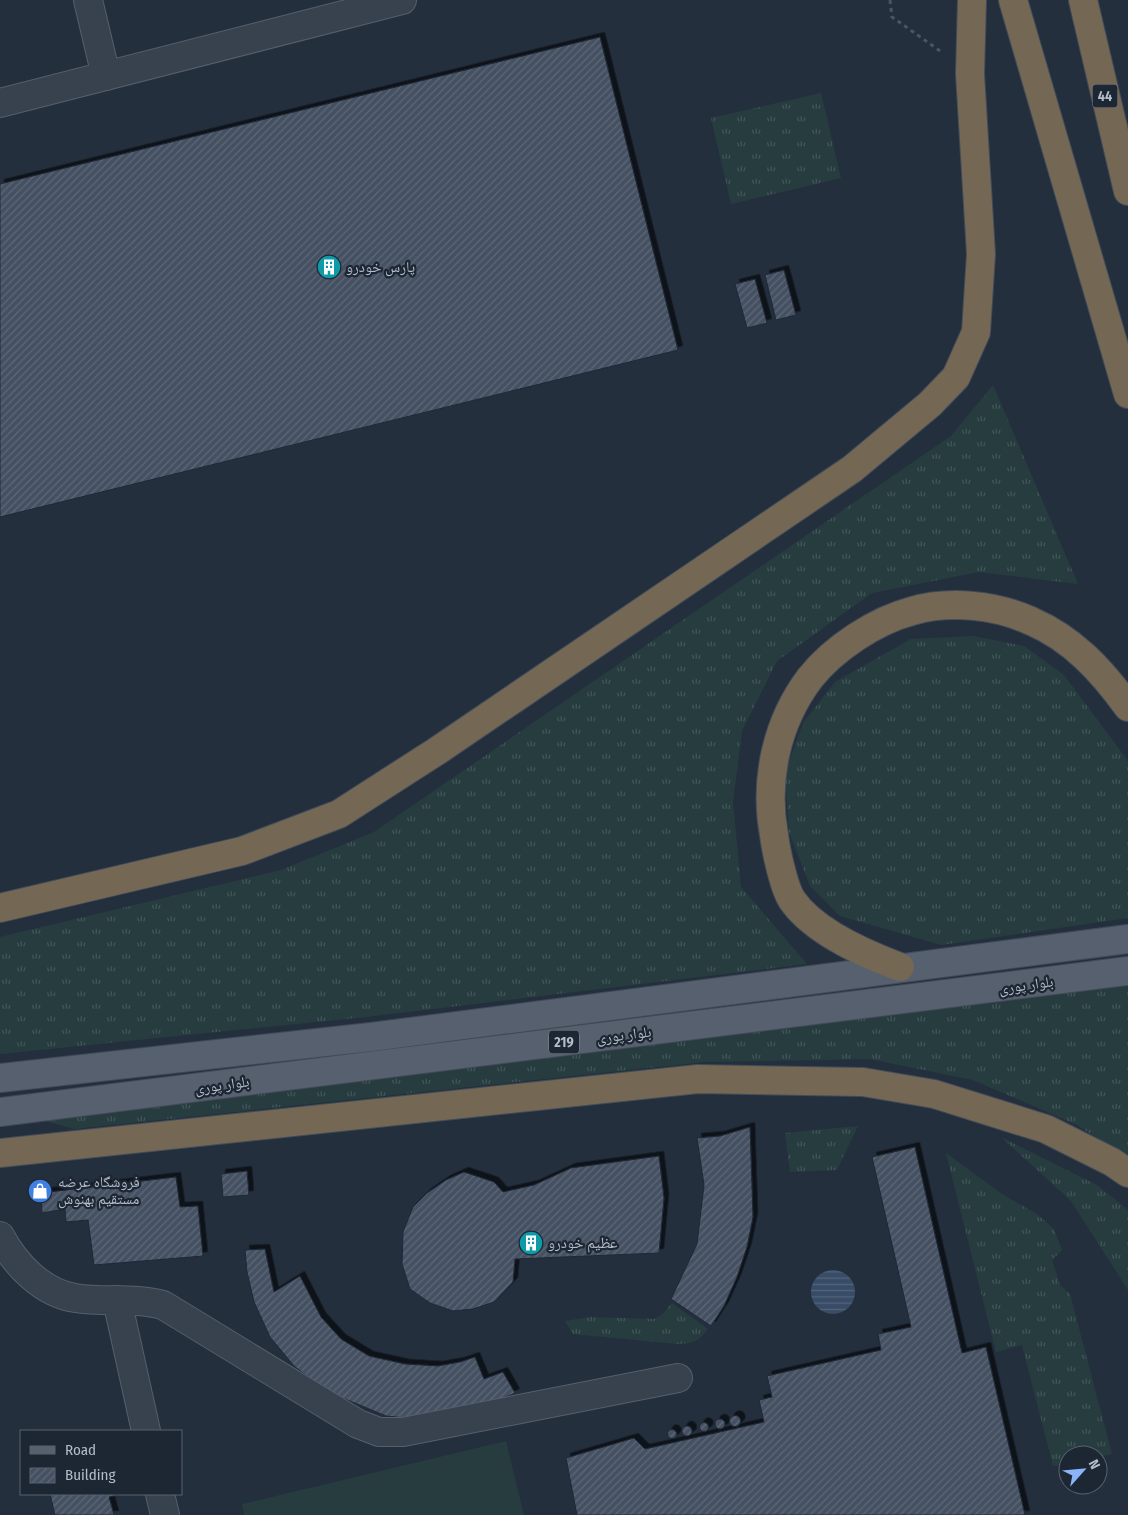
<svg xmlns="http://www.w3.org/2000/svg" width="1128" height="1515" viewBox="0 0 1128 1515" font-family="'Fira Sans Condensed','Noto Naskh Arabic',sans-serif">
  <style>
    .grass { fill: url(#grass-tufts) }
    .garden { fill: #263c3f }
    .water { fill: url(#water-rules) }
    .building { fill: url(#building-hatch); stroke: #1f2835; filter: url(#shadow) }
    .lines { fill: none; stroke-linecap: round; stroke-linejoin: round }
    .minor-casing { stroke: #565f6c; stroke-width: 30 }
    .major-casing { stroke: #414a57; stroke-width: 30 }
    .highway-casing { stroke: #434c59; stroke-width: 30 }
    .path { stroke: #44595c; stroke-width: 3; stroke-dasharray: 4 4; stroke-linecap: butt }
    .minor { stroke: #38414e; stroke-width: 28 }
    .major { stroke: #56606e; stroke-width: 28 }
    .highway { stroke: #746855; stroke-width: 28 }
    .labels { text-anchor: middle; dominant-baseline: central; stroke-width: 4.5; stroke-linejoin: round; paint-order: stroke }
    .shield { fill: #1d2633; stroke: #878f9c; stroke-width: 1 }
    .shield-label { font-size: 14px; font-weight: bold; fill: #b4bcc9 }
    .poi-label { font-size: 15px; fill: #b4bcc9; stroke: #1d2633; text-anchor: start }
    .street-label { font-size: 15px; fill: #b4bcc9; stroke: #1d2633 }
  </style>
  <defs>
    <pattern id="grass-tufts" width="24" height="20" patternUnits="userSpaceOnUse" patternTransform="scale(1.25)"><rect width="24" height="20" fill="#263c3f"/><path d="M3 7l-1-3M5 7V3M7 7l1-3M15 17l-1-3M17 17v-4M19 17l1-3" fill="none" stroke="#435659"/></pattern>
    <pattern id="water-rules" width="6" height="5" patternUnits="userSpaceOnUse" patternTransform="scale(1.25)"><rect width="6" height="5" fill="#394c67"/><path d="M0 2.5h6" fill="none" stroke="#53647b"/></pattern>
    <pattern id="building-hatch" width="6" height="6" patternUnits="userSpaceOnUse" patternTransform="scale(1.25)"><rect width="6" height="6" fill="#455162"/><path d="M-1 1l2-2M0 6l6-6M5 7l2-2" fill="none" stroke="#5d6877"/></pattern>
    <filter id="shadow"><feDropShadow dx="4.5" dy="-4.5" stdDeviation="0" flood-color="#0009"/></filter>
  </defs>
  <rect width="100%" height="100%" fill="#242f3e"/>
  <g class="grass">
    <path d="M821,93L841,178L731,204L711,118Z"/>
    <path d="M993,385L1078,584L979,572L872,593L777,661L742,731L733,802L741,887L807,964L366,1017L0,1054V937L281,870L374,832L951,436Z"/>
    <path d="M973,636L1024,646L1064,675L1128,761V918L941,945L840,916L810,886L789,832L785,772L803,723L835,682L911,639Z"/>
    <path d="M1128,978V1158L1077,1125L973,1080L870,1059L704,1062L74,1129L39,1119Z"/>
    <path d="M858,1126L837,1170L790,1172L785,1133Z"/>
    <path d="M1001,1137L1097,1185L1128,1210V1290L1071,1201Z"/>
    <path d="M946,1153L1005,1196L1037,1214L1054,1229L1062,1250L1052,1260L1060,1285L1070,1294L1112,1454L1098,1457V1455H1068V1463L1053,1466L1022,1345L996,1352Z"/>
    <path d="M672,1303L708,1329C699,1341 692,1344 677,1344L573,1334L565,1321L591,1317L654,1319L663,1314Z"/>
  </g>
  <path class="garden" d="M506,1441L524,1515H244L242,1504Z"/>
  <circle class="water" cx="833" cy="1292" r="22"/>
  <g class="building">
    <path d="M600,37L678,350L0,517V184Z"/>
    <path d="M784,270L796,315L776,320L765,275Z"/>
    <path d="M755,279L767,323L747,328L735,284Z"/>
    <path d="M750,1127L753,1217L747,1247L737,1277L724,1306L711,1326L671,1299L697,1244L704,1185L697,1138L720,1136Z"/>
    <path d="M915,1147L962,1353L986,1347L1025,1515H577L566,1458L634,1438L645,1449L764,1422L759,1400L772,1397L767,1376L881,1350L878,1334L911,1327L872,1157Z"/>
    <path d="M659,1156L664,1198L659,1253L515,1259L513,1282L494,1302L473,1309L453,1311L430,1303L410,1289L402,1264L403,1232L413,1207L427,1193L446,1180L464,1172L494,1182L503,1192L534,1185L571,1168Z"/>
    <path d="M247,1171L249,1195L223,1197L221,1174Z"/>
    <path d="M176,1177L180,1207L198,1206L203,1256L94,1265L88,1220L66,1222L65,1209L42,1213L41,1193Z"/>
    <path d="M265,1249L274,1292L300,1276L321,1317L341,1339L369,1356L405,1364L438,1366L460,1362L475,1357L484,1379L503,1372L515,1393L497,1401L416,1419L386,1416L326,1391L294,1366L270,1337L254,1302L247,1272L245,1250Z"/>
    <circle cx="735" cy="1421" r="5.5"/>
    <circle cx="720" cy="1424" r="5"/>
    <circle cx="704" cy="1427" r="4.5"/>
    <circle cx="687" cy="1431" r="5"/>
    <circle cx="672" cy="1434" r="4.5"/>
    <path d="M50,1494H122L109,1497L114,1515H55Z"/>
  </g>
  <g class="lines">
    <g class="minor-casing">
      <g id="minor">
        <path d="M88,0L106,76"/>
        <path d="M0,103L402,0"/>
        <path d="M0,1236C15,1264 42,1293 75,1298C104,1303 134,1297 163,1305L358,1424L379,1432H403L678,1378"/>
        <path d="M117,1300L146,1431"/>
        <path d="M160,1494L165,1515"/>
      </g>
    </g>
    <g class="major-casing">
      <g id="major">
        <path d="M0,1078L371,1037L1128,939"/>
        <path d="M0,1112L1128,971"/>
      </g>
    </g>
    <g class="highway-casing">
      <g id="highway">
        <path d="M1013,0L1128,394"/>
        <path d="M1083,0L1128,191"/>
        <path d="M0,908L242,851L339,814L437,751L852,469L930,404L956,377L976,332L981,254L970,74L972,0"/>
        <path d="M900,967C865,954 814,932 792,900C784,888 776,851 774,835C764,781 776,723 810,678C834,648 875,621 912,611C950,600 996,605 1031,621C1073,639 1102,671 1128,707"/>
        <path d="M0,1153L698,1079L863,1082L934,1094L1046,1129L1112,1162L1128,1173"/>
      </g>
    </g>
    <path class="path" d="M890,0L892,17L943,53"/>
    <use href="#minor" class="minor"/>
    <use href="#major" class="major"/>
    <use href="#highway" class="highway"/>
  </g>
  <defs>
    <g id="building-disc" transform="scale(1.25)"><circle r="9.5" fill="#0f9aa8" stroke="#1d2633"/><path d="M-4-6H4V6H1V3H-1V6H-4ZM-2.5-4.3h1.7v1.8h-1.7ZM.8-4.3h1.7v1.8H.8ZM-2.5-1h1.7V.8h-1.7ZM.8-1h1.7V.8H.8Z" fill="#fff"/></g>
    <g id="shop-disc" transform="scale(1.25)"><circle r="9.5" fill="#3f7fe0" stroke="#1d2633"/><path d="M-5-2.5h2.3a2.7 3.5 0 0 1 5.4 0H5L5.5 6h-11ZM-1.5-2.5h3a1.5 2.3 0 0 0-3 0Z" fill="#fff"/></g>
  </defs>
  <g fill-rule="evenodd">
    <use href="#building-disc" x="329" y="267"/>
    <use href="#shop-disc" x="40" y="1191"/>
    <use href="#building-disc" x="531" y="1243"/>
  </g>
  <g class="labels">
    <g class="shield">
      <rect x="1092.5" y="84.5" width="25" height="23" rx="4"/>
      <rect x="549" y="1030.5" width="30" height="23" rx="4"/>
    </g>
    <g class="shield-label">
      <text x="1105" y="96">44</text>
      <text x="564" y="1042">219</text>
    </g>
    <g class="poi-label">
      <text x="346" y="267">پارس خودرو</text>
      <text x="58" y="1182">فروشگاه عرضه<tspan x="58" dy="17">مستقیم بهنوش</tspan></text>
      <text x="548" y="1243">عظیم خودرو</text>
    </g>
    <g class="street-label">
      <text transform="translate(1026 985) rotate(-8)">بلوار پوری</text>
      <text transform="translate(624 1035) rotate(-7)">بلوار پوری</text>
      <text transform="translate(222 1085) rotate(-8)">بلوار پوری</text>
    </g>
  </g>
  <rect x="20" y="1430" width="162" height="65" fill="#1d2633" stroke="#59626f"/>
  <rect x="30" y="1446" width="25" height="8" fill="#56606e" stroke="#59626f"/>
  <text x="65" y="1455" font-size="15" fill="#b4bcc9">Road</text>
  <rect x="30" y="1468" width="25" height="15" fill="url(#building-hatch)" stroke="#59626f"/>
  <text x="65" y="1480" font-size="15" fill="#b4bcc9">Building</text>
  <g transform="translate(1083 1470) rotate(63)"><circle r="24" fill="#1d2633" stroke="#59626f"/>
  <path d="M0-4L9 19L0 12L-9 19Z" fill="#8ab4f8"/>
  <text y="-8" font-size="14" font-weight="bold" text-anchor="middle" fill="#b4bcc9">N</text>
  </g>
</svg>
